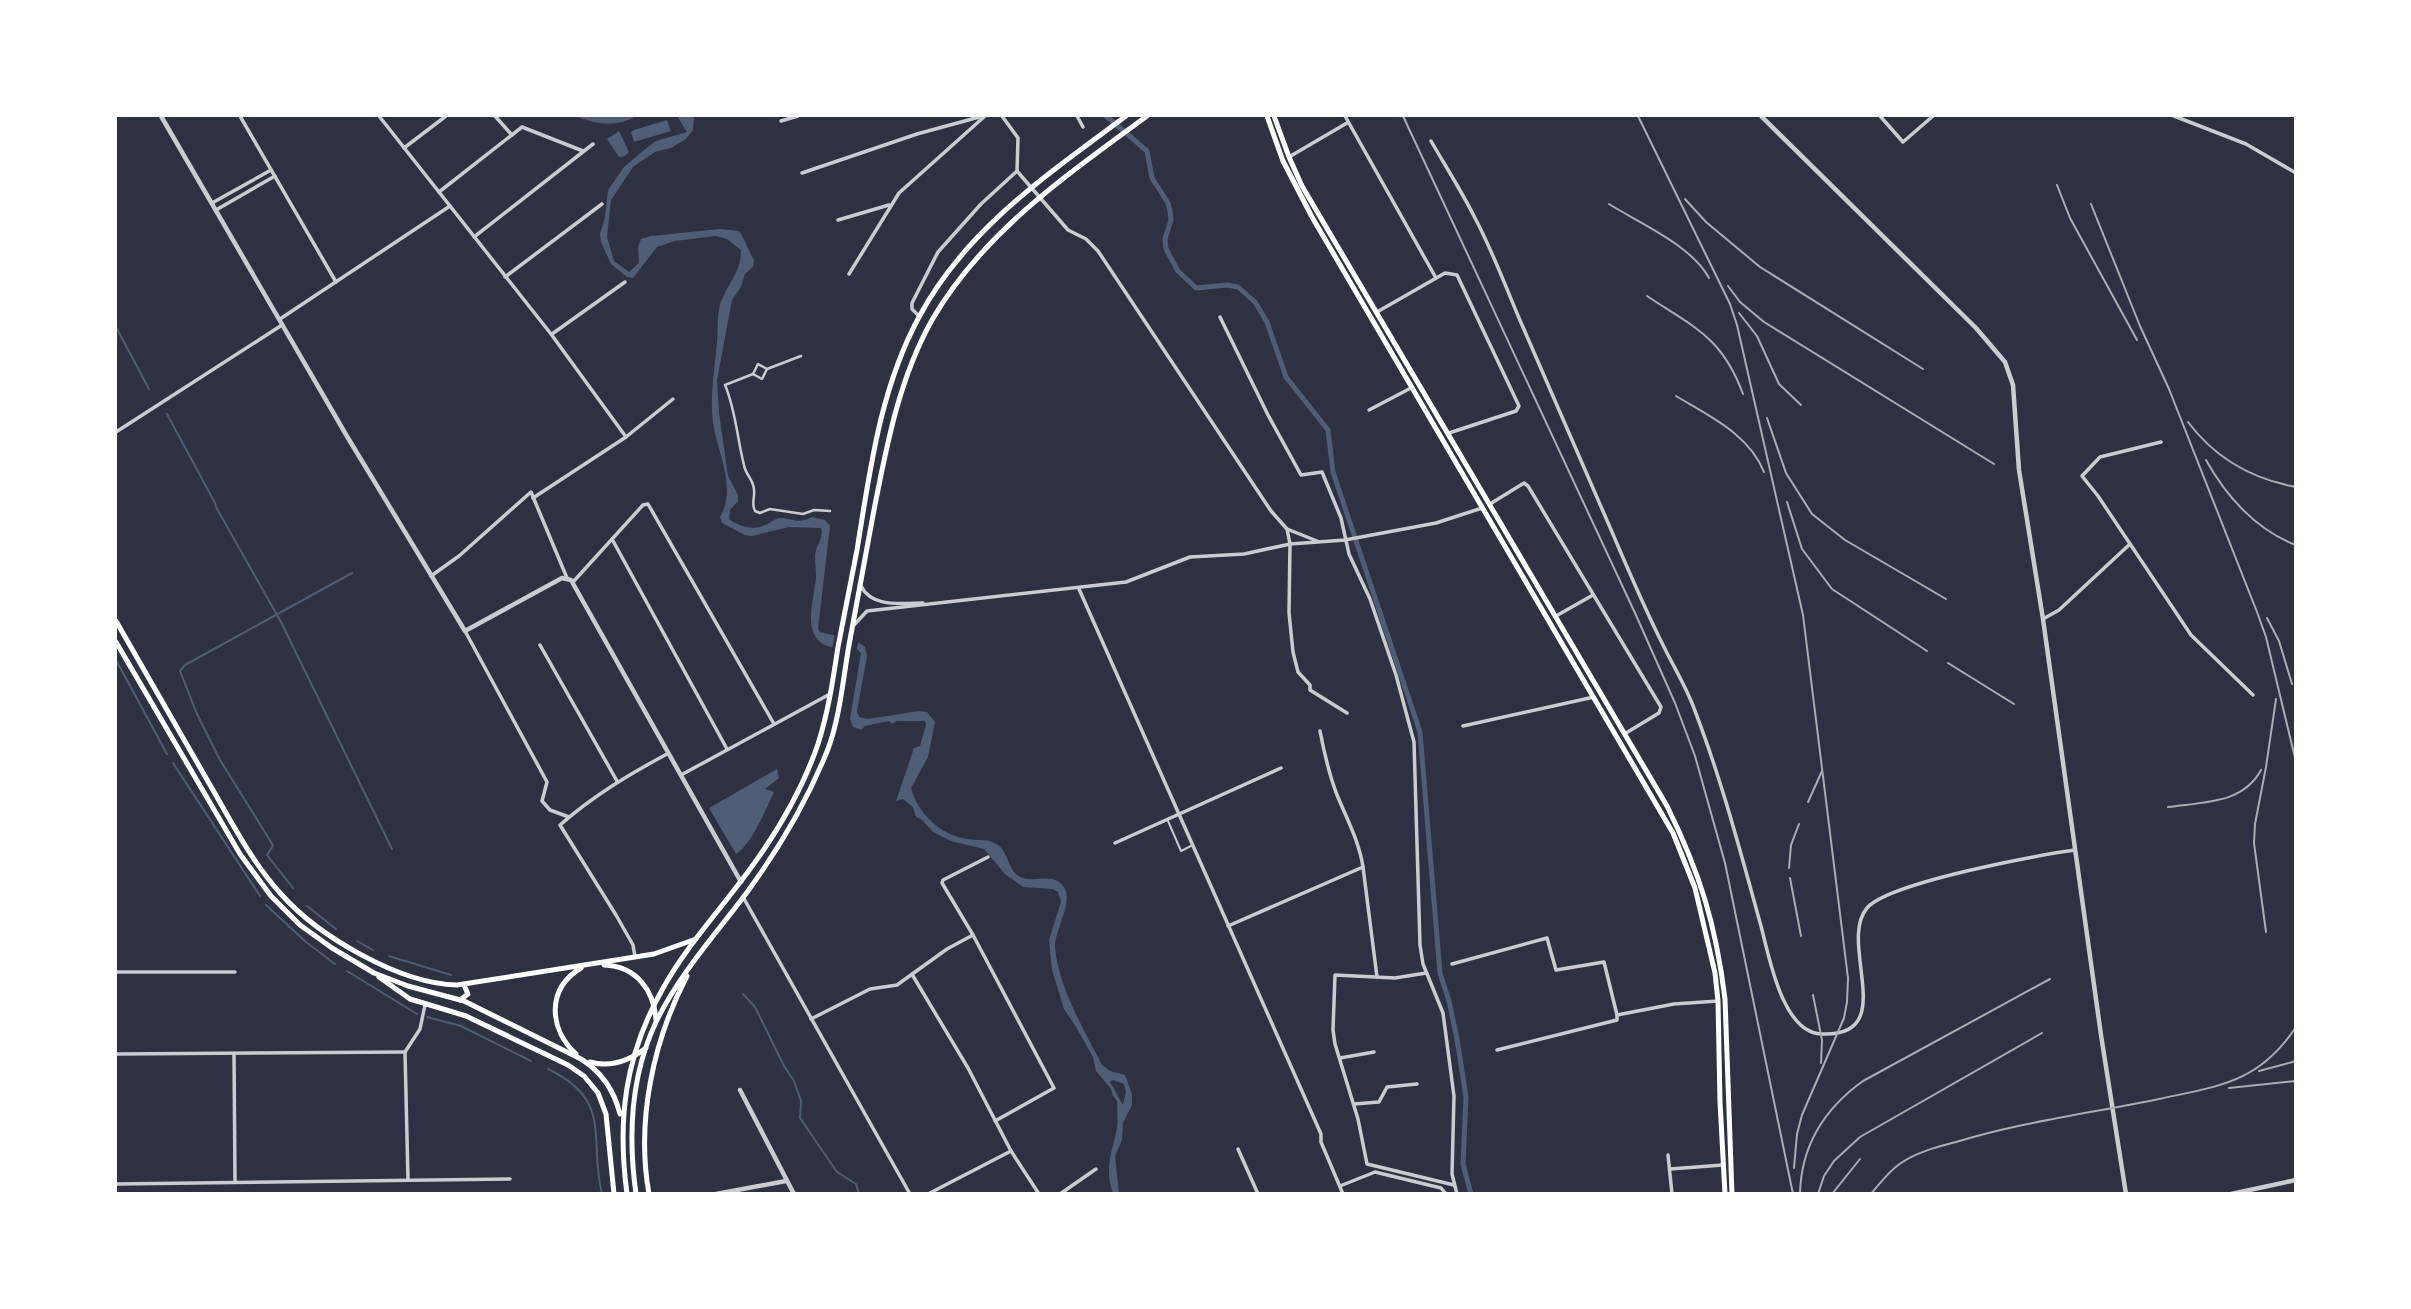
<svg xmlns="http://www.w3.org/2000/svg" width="2411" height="1309" viewBox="0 0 2411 1309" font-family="'Golos Text',sans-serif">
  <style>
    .water { fill: #4f5d75; fill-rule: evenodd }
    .pier { fill: #2d3142 }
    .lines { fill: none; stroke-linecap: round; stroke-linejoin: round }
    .stream { stroke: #4f5d75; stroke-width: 2 }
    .canal { stroke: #4f5d75; stroke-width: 5 }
    .service { stroke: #caccd0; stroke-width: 2 }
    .pedestrian { stroke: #caccd0; stroke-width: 2.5 }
    .minor { stroke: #caccd0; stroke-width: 3.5 }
    .tertiary { stroke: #caccd0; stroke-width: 4.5 }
    .primary { stroke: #fff; stroke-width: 5 }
    .trunk { stroke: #fff; stroke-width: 5 }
    .rail { stroke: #abadb3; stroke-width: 2 }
  </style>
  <rect width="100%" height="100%" fill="#2d3142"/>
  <g class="water">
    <path d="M575,116H636C616,128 595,124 575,116Z"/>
    <path d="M672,116H694L693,130L686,139L671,148L655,152L633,167L611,200L607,237L614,261L629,272L639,263L638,247L641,239L651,236L720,229L739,231C746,241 748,250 754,260L753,267L745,274L741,287L732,300L717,380L719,413L728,476L738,495V501L730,510L729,519C738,526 753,531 765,525C770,523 776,518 780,518C795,518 796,525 812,517L825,520L830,526L818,629L820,632L857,641L865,647L867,656L857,711L859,717L868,719L919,711L927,712L935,722L928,757L911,788C918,814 941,835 967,839C978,841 988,838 998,845C1010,854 1008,874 1023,878C1036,882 1054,873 1063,886C1075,900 1054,931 1055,948C1059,988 1084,1030 1102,1065L1110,1071L1125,1075L1132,1094V1105L1123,1123L1122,1140L1115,1156L1119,1193H1113C1104,1170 1112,1152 1117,1128C1118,1120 1117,1110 1117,1101L1113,1096L1111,1089L1096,1071L1093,1057L1076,1027L1064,1009L1052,970L1049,940L1061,902L1058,892L1053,889L1023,887L1005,874L984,849L951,841L933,832L921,819L916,817L913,807L903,799L896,801L914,748L920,746L926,725L925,721H897L892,724L889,721L865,726L861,730L853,727L850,719L861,653L858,650C847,649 828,649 820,642C803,627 815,596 816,577C816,570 815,562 815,555C816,545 824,538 821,528L789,527L752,536L745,535L722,523L720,517C739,484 713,447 712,412C711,389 715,365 717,342C718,330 717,316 720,305C727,283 741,274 741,250L727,239L716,236L675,241L657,247L633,278L627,277L611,264L601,242L600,234L605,217L608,190L624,167L644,150L656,141L687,132L677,116ZM1113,1080L1124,1084L1126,1092L1123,1105L1110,1082Z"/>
    <path d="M667,120L671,131L634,142L631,132L634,130Z"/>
    <path d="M619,131L629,152L625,156L619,157L607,139Z"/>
    <path d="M777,769L779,778L765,789L774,792C766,809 752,844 736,854L709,808Z"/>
  </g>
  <path class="pier" d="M835,633L859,639L856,653L832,650Z"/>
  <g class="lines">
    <g class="stream">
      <path d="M116,327L149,389"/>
      <path d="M167,414L215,503L216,507L281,622L392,849"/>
      <path d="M116,660L167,754"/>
      <path d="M173,763L260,896"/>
      <path d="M293,888L267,855L273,846L271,842L220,760L197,714L180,671L185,665L352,573"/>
      <path d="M266,905L306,942L335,964"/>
      <path d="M307,906L336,929"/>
      <path d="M357,941L373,950"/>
      <path d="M389,956L451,975"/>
      <path d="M347,971L417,1014"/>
      <path d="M743,994L755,1007L784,1066L794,1081L801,1101L800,1118L837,1172L856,1184L859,1194"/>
      <path d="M427,1017L461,1026L531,1061"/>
      <path d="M548,1069C614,1101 588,1137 602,1194"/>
    </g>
    <path class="canal" d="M1106,116L1147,151L1152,178L1168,203L1170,211L1171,220L1165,239L1166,249L1178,271L1196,288L1227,285L1238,287L1255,302L1267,322L1286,377L1328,430L1333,472L1420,732L1440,973L1449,1001L1457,1039L1466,1097L1463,1164L1471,1194"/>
    <path class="service" d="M1168,821L1181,851L1191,846"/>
    <g class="pedestrian">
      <path d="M767,369L758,364L753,374L762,379L767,369L801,356"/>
      <path d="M753,374L725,385C736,411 737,438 744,465C745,474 754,480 754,490C755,498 751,503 755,511L760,513L770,509L803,514L814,510L830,511"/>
    </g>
    <g class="minor">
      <path d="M240,116L336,282"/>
      <path d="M379,116L551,334L626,437"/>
      <path d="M495,116L512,135"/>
      <path d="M1002,116L1018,138L1017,171L1023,178L1068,230L1086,239L1098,251L1271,511L1287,529L1317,541"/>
      <path d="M1077,116L1083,127"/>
      <path d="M1345,116L1436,278"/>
      <path d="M1880,116L1903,142L1933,116"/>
      <path d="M2174,116L2246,144L2296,173"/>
      <path d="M781,121L798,116"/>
      <path d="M1431,141C1446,167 1462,192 1475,218C1492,250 1505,285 1519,318C1549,387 1579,456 1609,525C1626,565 1643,605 1662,643C1673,666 1687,688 1695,711C1722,781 1741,854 1761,926C1769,956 1782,1032 1821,1034C1901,1038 1837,943 1867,908C1888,883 2037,855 2075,850"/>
      <path d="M404,148L446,116"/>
      <path d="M1289,157L1347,123"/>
      <path d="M802,173L917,134L983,116"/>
      <path d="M439,192L522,127L583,151"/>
      <path d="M212,203L271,170"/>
      <path d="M216,210L275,176"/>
      <path d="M838,220L889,205"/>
      <path d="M474,237L593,144"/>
      <path d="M849,274L899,193L985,116"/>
      <path d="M505,277L602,204"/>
      <path d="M1377,312L1445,273L1457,275L1519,406L1516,411L1449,433"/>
      <path d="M919,316L912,309V303L938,252L981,204L1017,171"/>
      <path d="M1220,317L1268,415L1301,475L1322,472L1341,518L1349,554L1370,599L1396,675L1414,742L1420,945L1423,964L1443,1013L1454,1096L1452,1174L1457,1194"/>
      <path d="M280,319L450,206"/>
      <path d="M552,334L625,282"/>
      <path d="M1369,410L1411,388"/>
      <path d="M116,432L282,325"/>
      <path d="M2161,442L2100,457L2082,476L2098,496L2191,635L2253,695"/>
      <path d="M533,498L626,437L673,399"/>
      <path d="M1490,504L1524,483L1528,486L1661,707L1659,713L1626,733"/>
      <path d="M1287,529L1290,544L1345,540L1436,523L1482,508"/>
      <path d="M612,539L727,749"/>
      <path d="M431,576L459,556L531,492L567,578"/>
      <path d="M573,582L643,505L648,504L774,724"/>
      <path d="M861,586C872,608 901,603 923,603"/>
      <path d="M1079,589L1321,1134V1142L1343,1194"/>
      <path d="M1556,616L1593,595"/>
      <path d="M2043,619L2059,610L2130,544"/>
      <path d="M854,625L867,611L1126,582L1190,557L1244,554L1290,544L1289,613L1293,652L1298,672L1310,685V690L1347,713"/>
      <path d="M465,631L547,782L542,801L550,810L569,817"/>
      <path d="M540,645L617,781"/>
      <path d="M1463,726L1594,697"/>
      <path d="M1320,731C1324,752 1329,774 1337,795C1347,819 1359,841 1363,867"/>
      <path d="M681,775L830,694"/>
      <path d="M1115,843L1281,768"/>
      <path d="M988,857L943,880L942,883L973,935L1054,1088L995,1121"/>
      <path d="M743,897L910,1194"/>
      <path d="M1228,926L1363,867L1377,977"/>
      <path d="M635,957L633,945L616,915L560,825C593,796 628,775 667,754"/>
      <path d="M1452,964L1547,938L1556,970L1604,962L1617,1015"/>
      <path d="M116,972H235"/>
      <path d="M1426,973L1395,978L1335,975L1333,1030L1335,1044L1358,1119L1367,1164L1454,1185"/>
      <path d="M913,976L968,1068L1011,1151L1039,1194"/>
      <path d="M811,1019L870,989L897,985L947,949L973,935"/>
      <path d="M1497,1050L1617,1020V1015L1674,1004L1718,1001"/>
      <path d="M116,1054L405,1052"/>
      <path d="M234,1054L235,1182"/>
      <path d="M1340,1058L1374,1052"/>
      <path d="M1354,1104L1379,1102L1387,1087L1417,1084"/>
      <path d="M1238,1149L1258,1194"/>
      <path d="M1668,1155L1672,1194"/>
      <path d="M1670,1169L1723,1165"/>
      <path d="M408,1180L405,1052L420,1029L425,1005"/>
      <path d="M116,1184L510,1179"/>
      <path d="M1340,1186L1375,1172L1441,1188L1446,1194"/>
      <path d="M928,1194L1011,1151"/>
      <path d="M1060,1194L1096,1169"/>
    </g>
    <g class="tertiary">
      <path d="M161,116L348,438L465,631L562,578L571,580L741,882"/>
      <path d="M1761,116L1976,328L2005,362L2013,385L2019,470L2043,619L2101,1035L2126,1194"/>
      <path d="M740,1090L794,1194"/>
      <path d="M716,1194L786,1181"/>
      <path d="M2231,1194L2296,1180"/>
    </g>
    <g class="primary">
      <path d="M1267,116L1283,161L1312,217L1673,833L1695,888L1715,973L1718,1001L1720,1102L1725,1194"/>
      <path d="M1274,116L1289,157L1302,186L1667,806C1700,873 1716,925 1725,999L1732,1194"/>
    </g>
    <g class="trunk">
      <path d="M116,621C146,673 176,725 206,778C229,817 250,860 281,894C318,936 400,984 457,985L654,954L696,939"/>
      <path d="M116,642L240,854L271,896L300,925L332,948L374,973L408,986L464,1001L581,1059C602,1072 614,1090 620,1114"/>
      <path d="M604,965C636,966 654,990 656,1020"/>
      <path d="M379,977L410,999L466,1016L568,1065L584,1076L598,1093L606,1114L614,1194"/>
      <path d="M460,1000L468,994L464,985"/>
      <path d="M576,1054C549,1029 546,989 581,968"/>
      <path d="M590,1062C611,1068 629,1061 646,1048"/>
      <path d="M627,1194C617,1119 625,1056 662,990C681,955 707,925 731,894C767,849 799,800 818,744C828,713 833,680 838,647C844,615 851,582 857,550C870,470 880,389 919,317C966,229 1048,174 1126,116"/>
      <path d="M636,1194C628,1137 631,1075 656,1022C679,975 714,936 745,895C779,849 807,802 828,749C840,717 843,679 849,645C857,600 866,555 874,510C887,444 899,379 932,320C983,232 1067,175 1147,116"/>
      <path d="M649,1194C636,1121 653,1041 687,976"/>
    </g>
    <g class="rail">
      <path d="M1403,116L1635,613L1675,703L1695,756L1725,863L1793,1194"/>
      <path d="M1638,116L1730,304L1737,325L1803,615L1848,978L1847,1002L1844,1018L1802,1115L1797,1134L1794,1168"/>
      <path d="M2057,185L2070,218L2137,340"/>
      <path d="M1685,199L1706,222L1760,267L1923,369"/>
      <path d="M1609,204C1641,224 1691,245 1709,278"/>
      <path d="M2091,204L2140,326L2169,389L2257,612L2266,637L2296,762"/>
      <path d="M1728,286L1740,302L1764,322L1994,464"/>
      <path d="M1647,296C1695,328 1722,337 1743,394"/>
      <path d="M1739,313L1757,336L1779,384L1801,405"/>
      <path d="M1676,396C1709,416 1749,434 1764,472"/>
      <path d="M1767,418L1786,473L1812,514L1845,540L1946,599"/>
      <path d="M2188,422C2215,458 2252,479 2296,487"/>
      <path d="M2206,460C2226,496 2256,530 2296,545"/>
      <path d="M1787,502L1802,549L1832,589L1927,651"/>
      <path d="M2267,618L2279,641L2292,684"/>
      <path d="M1948,663L2014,704"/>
      <path d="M1808,802L1822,771"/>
      <path d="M2168,807C2203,802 2243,804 2261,770"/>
      <path d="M1789,868L1791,845L1799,824"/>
      <path d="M1790,878L1801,936"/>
      <path d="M2266,932L2254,843L2255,824L2266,767L2276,699"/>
      <path d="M1813,995L1822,1040L1821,1063"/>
      <path d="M2259,1071L2296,1061"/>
      <path d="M2229,1088L2296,1081"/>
      <path d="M1800,1194C1801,1145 1824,1109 1863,1081L2050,979"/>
      <path d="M1818,1194L1824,1176L1834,1161L1860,1137L2042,1033"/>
      <path d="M1832,1194L1860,1159"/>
      <path d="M1871,1194C1880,1183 1889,1171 1901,1163C1917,1152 1937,1147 1956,1142C2022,1122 2091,1113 2159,1099C2219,1086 2259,1083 2296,1027"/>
    </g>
  </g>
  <rect width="2411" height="1309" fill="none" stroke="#ffffff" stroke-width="234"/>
</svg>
